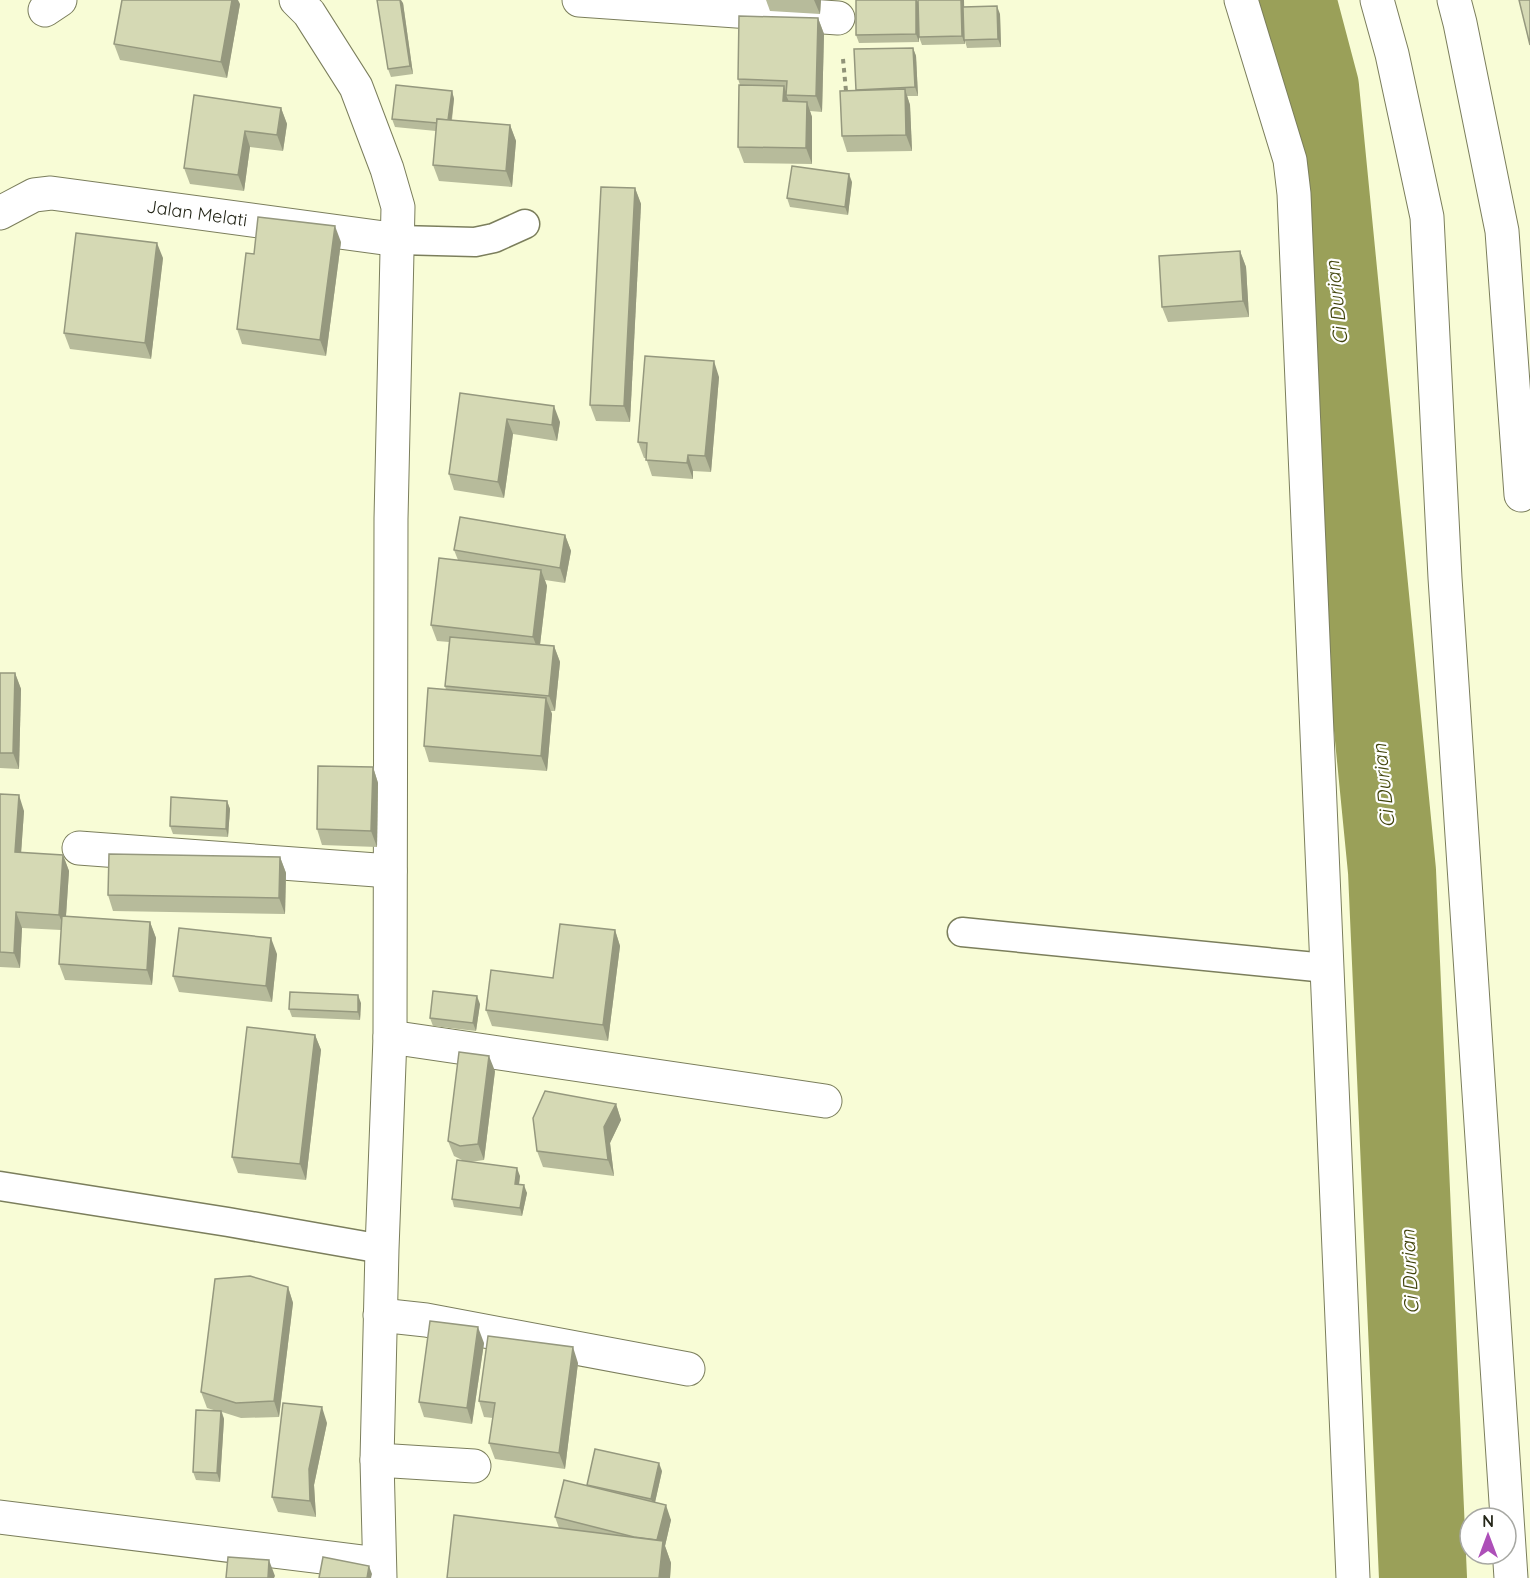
<svg xmlns="http://www.w3.org/2000/svg" width="1530" height="1578" viewBox="0 0 1530 1578" font-family="Quicksand,sans-serif">
  <style>
    .lines { fill: none; stroke-linecap: round; stroke-linejoin: round }
    .river { stroke: #9aa059; stroke-width: 88 }
    .service-casing { stroke: #7b7e5c; stroke-width: 31 }
    .minor-casing { stroke: #7b7e5c; stroke-width: 35 }
    .path { stroke: #909378; stroke-width: 4; stroke-dasharray: 4.5 4.5; stroke-linecap: butt }
    .service { stroke: #fff; stroke-width: 28 }
    .minor { stroke: #fff; stroke-width: 33 }
    .wall { fill: #b7bb9b }
    .shaded-wall { fill: #95987e }
    .building { fill: #d5d9b4; stroke: #95987e; stroke-width: 1.5 }
    .labels { text-anchor: middle; dominant-baseline: central; stroke-width: 4.5; stroke-linejoin: round; paint-order: stroke }
    .street-label { font-size: 18px; fill: #242618; stroke: #fff }
    .water-label { font-size: 20px; font-style: italic; fill: #41440c; stroke: #fff }
  </style>
  <rect width="100%" height="100%" fill="#f8fcd6"/>
  <g class="lines">
    <path class="river" d="M1292,0L1315,87L1392,871L1423,1578"/>
    <g class="service-casing">
      <g id="service">
        <path d="M399,240L475,242L494,238L525,224"/>
        <path d="M962,932L1326,968"/>
        <path d="M0,1186L228,1222L382,1249"/>
      </g>
    </g>
    <g class="minor-casing">
      <g id="minor">
        <path d="M296,0L309,13L356,87L387,169L398,207L391,519L390,1037L382,1249L377,1460L380,1578"/>
        <path d="M579,0L838,18"/>
        <path d="M1241,0L1290,160L1294,194L1353,1578"/>
        <path d="M1377,0L1392,54L1427,217L1445,578L1511,1578"/>
        <path d="M1454,0L1460,23L1502,231L1521,495"/>
        <path d="M45,10L60,0"/>
        <path d="M0,213L34,195L51,193L399,240"/>
        <path d="M79,848L390,871"/>
        <path d="M390,1037L825,1101"/>
        <path d="M380,1315L426,1320L688,1369"/>
        <path d="M377,1460L474,1466"/>
        <path d="M0,1517L379,1564"/>
      </g>
    </g>
    <path class="path" d="M843,59L846,91"/>
    <use href="#service" class="service"/>
    <use href="#minor" class="minor"/>
  </g>
  <g class="wall">
    <path d="M766,0H821L820,14L770,11Z"/>
    <path d="M403,3L413,74L391,77L388,69Z"/>
    <path d="M918,3L964,7L1000,14L1001,47L967,48L965,41V44L922,45L919,37V18V42L859,43L856,35Z"/>
    <path d="M240,4L227,78L120,60L114,44Z"/>
    <path d="M818,18L824,34L822,112L810,111L812,117V164L744,163L738,147L740,85L738,79Z"/>
    <path d="M913,48L916,56L918,96H907L910,105L912,151L847,152L842,136L856,91Z"/>
    <path d="M452,91L454,99L452,120L510,125L516,141L512,187L439,181L433,165L436,131L395,127L392,119Z"/>
    <path d="M281,108L287,124L283,151L250,147L244,191L190,184L184,168Z"/>
    <path d="M852,182L848,215L790,207L787,198Z"/>
    <path d="M635,188L641,204L630,422L596,421L590,405Z"/>
    <path d="M341,242L326,356L242,344L237,329L254,254Z"/>
    <path d="M1240,251L1246,267L1249,317L1168,322L1162,307Z"/>
    <path d="M163,258L151,359L70,349L64,333Z"/>
    <path d="M719,377L711,472L693,471V479L652,476L646,458H644L638,442Z"/>
    <path d="M460,393L560,422L557,441L513,434L504,498L454,490L449,474Z"/>
    <path d="M565,535L571,551L565,583L545,580L547,586L540,645L554,646L560,662L555,711H551L552,714L547,771L429,762L424,746L446,690L445,686L449,642L437,641L431,625L458,560L454,550Z"/>
    <path d="M0,673H15L21,689L19,769L0,768Z"/>
    <path d="M373,767L378,783L377,847L322,845L317,829Z"/>
    <path d="M0,794L24,811L21,853L63,855L69,871L66,916L150,922L156,938L152,985L65,980L59,964L61,930L22,928L20,968L0,967Z"/>
    <path d="M227,801L230,809L228,837L173,834L170,826Z"/>
    <path d="M280,857L286,873L285,914L113,911L108,895Z"/>
    <path d="M615,930L620,946L608,1041L492,1026L486,1010L553,978Z"/>
    <path d="M277,954L272,1002L179,992L173,976Z"/>
    <path d="M361,1003L360,1020L292,1017L289,1009Z"/>
    <path d="M480,1004L476,1031L433,1026L430,1018Z"/>
    <path d="M315,1035L321,1050L306,1180L238,1173L232,1157Z"/>
    <path d="M495,1071L484,1160L470,1162L520,1176L519,1184L527,1193L522,1216L454,1207L452,1199L462,1160L454,1156L448,1141Z"/>
    <path d="M616,1104L621,1120L610,1143L614,1176L543,1167L537,1151Z"/>
    <path d="M288,1287L293,1303L279,1417L241,1418L222,1412L224,1419L220,1482L196,1480L193,1472L217,1411L207,1408L201,1392Z"/>
    <path d="M484,1343L472,1424L424,1417L419,1402Z"/>
    <path d="M578,1363L565,1469L495,1459L489,1443L493,1418L484,1417L479,1401Z"/>
    <path d="M327,1423L314,1485L316,1517L278,1512L272,1497Z"/>
    <path d="M662,1471L655,1502L671,1520L665,1546L671,1563L670,1578H447L559,1528L555,1517L587,1485Z"/>
  </g>
  <g class="shaded-wall">
    <path d="M232,0H238L240,4L227,78L221,62Z"/>
    <path d="M400,0H401L403,3L413,74L410,66Z"/>
    <path d="M814,0H821L820,14Z"/>
    <path d="M916,0H917L919,4V42L916,34Z"/>
    <path d="M961,0H964L965,44L962,36Z"/>
    <path d="M997,6L1000,14L1001,47L998,39Z"/>
    <path d="M818,18L824,34L822,112L816,96Z"/>
    <path d="M913,48L916,56L918,96L915,87Z"/>
    <path d="M784,86L787,95H786L790,104L783,101Z"/>
    <path d="M905,89L910,105L912,151L906,135Z"/>
    <path d="M452,91L454,99L450,132L447,124Z"/>
    <path d="M807,102L812,117V164L806,148Z"/>
    <path d="M281,108L287,124L283,151L277,135Z"/>
    <path d="M510,125L516,141L512,187L506,171Z"/>
    <path d="M245,131L250,147L244,191L238,175Z"/>
    <path d="M849,174L852,182L848,215L845,207Z"/>
    <path d="M635,188L641,204L630,422L624,406Z"/>
    <path d="M335,226L341,242L326,356L320,340Z"/>
    <path d="M157,243L163,258L151,359L145,343Z"/>
    <path d="M1240,251L1246,267L1249,317L1243,301Z"/>
    <path d="M714,361L719,377L711,472L705,456Z"/>
    <path d="M554,406L560,422L557,441L552,425Z"/>
    <path d="M507,419L513,434L504,498L498,482Z"/>
    <path d="M688,455L693,471V479L687,463Z"/>
    <path d="M565,535L571,551L565,583L560,568Z"/>
    <path d="M541,570L547,586L539,653L533,637Z"/>
    <path d="M554,646L560,662L555,711L549,696Z"/>
    <path d="M15,673L21,689L19,769L13,753Z"/>
    <path d="M546,698L552,714L547,771L541,756Z"/>
    <path d="M373,767L378,783L377,847L371,831Z"/>
    <path d="M19,795L24,811L20,868L15,852Z"/>
    <path d="M227,801L230,809L228,837L226,829Z"/>
    <path d="M63,855L69,871L65,930L59,915Z"/>
    <path d="M280,857L286,873L285,914L279,898Z"/>
    <path d="M16,912L22,928L20,968L14,953Z"/>
    <path d="M150,922L156,938L152,985L147,970Z"/>
    <path d="M615,930L620,946L608,1041L603,1025Z"/>
    <path d="M271,938L277,954L272,1002L266,986Z"/>
    <path d="M358,995L361,1003L360,1020L358,1012Z"/>
    <path d="M477,996L480,1004L476,1031L473,1023Z"/>
    <path d="M315,1035L321,1050L306,1180L300,1164Z"/>
    <path d="M489,1056L495,1071L484,1160L478,1144Z"/>
    <path d="M616,1104L621,1120L610,1143L614,1176L608,1160L604,1127Z"/>
    <path d="M517,1168L520,1176L518,1192L515,1184Z"/>
    <path d="M524,1185L527,1193L522,1216L520,1208Z"/>
    <path d="M288,1287L293,1303L279,1417L274,1401Z"/>
    <path d="M478,1327L484,1343L472,1424L467,1408Z"/>
    <path d="M573,1347L578,1363L565,1469L559,1453Z"/>
    <path d="M322,1407L327,1423L314,1485L316,1517L310,1501L309,1469Z"/>
    <path d="M221,1411L224,1419L220,1482L217,1473Z"/>
    <path d="M659,1463L662,1471L654,1507L651,1499Z"/>
    <path d="M666,1505L671,1520L665,1546L671,1563L670,1578H659L656,1543Z"/>
    <path d="M269,1560L275,1576L274,1578H268Z"/>
    <path d="M369,1566L372,1574L371,1578H367Z"/>
  </g>
  <g class="building">
    <path d="M122,0H232L221,62L114,44Z"/>
    <path d="M377,0H400L410,66L388,69Z"/>
    <path d="M856,0H916V34L856,35Z"/>
    <path d="M918,0H961L962,36L919,37Z"/>
    <path d="M1519,0H1530V45Z"/>
    <path d="M997,6L998,39L964,40L963,7Z"/>
    <path d="M739,16L818,18L816,96L786,95L787,81L738,79Z"/>
    <path d="M913,48L915,87L856,90L854,49Z"/>
    <path d="M396,85L452,91L448,120L437,119V123L392,119Z"/>
    <path d="M739,85L784,86L783,101L807,102L806,148L738,147Z"/>
    <path d="M905,89L906,135L842,136L840,91Z"/>
    <path d="M194,95L281,108L277,135L245,131L238,175L184,168Z"/>
    <path d="M437,119L510,125L506,171L433,165Z"/>
    <path d="M792,166L849,174L845,207L787,198Z"/>
    <path d="M601,187L635,188L624,406L590,405Z"/>
    <path d="M258,217L335,226L320,340L237,329L246,253L254,254Z"/>
    <path d="M76,233L157,243L145,343L64,333Z"/>
    <path d="M1240,251L1243,301L1162,307L1159,256Z"/>
    <path d="M645,356L714,361L705,456L688,455L687,463L646,460L647,443L638,442Z"/>
    <path d="M460,393L554,406L552,425L507,419L498,482L449,474Z"/>
    <path d="M460,517L565,535L560,568L454,550Z"/>
    <path d="M439,558L541,570L533,637L431,625Z"/>
    <path d="M450,637L554,646L549,696L445,686Z"/>
    <path d="M0,673H15L13,753H0Z"/>
    <path d="M428,688L546,698L541,756L424,746Z"/>
    <path d="M318,766L373,767L371,831L317,829Z"/>
    <path d="M0,794L19,795L15,852L63,855L59,915L16,912L14,953L0,952Z"/>
    <path d="M171,797L227,801L226,829L170,826Z"/>
    <path d="M109,854L280,857L279,898L108,895Z"/>
    <path d="M62,916L150,922L147,970L59,964Z"/>
    <path d="M560,924L615,930L603,1025L486,1010L491,970L553,978Z"/>
    <path d="M179,928L271,938L266,986L173,976Z"/>
    <path d="M433,991L477,996L473,1023L430,1018Z"/>
    <path d="M290,992L358,995V1012L289,1009Z"/>
    <path d="M247,1027L315,1035L300,1164L232,1157Z"/>
    <path d="M459,1052L489,1056L478,1144L460,1146L448,1141Z"/>
    <path d="M545,1091L616,1104L604,1127L608,1160L537,1151L533,1118Z"/>
    <path d="M457,1160L517,1168L515,1184L524,1185L520,1208L452,1199Z"/>
    <path d="M250,1276L288,1287L274,1401L236,1403L201,1392L215,1279Z"/>
    <path d="M430,1321L478,1327L467,1408L419,1402Z"/>
    <path d="M488,1336L573,1347L559,1453L489,1443L495,1403L479,1401Z"/>
    <path d="M283,1403L322,1407L309,1469L310,1501L272,1497Z"/>
    <path d="M196,1410L221,1411L217,1473L193,1472Z"/>
    <path d="M595,1449L659,1463L651,1499L587,1485Z"/>
    <path d="M564,1480L666,1505L657,1540L634,1537L555,1517Z"/>
    <path d="M454,1515L663,1541L659,1578H447Z"/>
    <path d="M228,1557L269,1560L268,1578H226Z"/>
    <path d="M323,1557L369,1566L367,1578H319Z"/>
  </g>
  <g class="labels">
    <g class="street-label">
      <text transform="translate(197 213) rotate(8)">Jalan Melati</text>
    </g>
    <g class="water-label">
      <text transform="translate(1336 303) rotate(-96)">Ci Durian</text>
      <text transform="translate(1383 786) rotate(-96)">Ci Durian</text>
      <text transform="translate(1409 1272) rotate(-93)">Ci Durian</text>
    </g>
  </g>
  <g transform="translate(1488 1536)"><circle r="28" fill="#ffffff" stroke="#a7a8a3" stroke-width="1.5"/>
  <path d="M0-4.5L10 22L0 15L-10 22Z" fill="#ad4fb8"/>
  <text y="-9" font-size="16" font-weight="bold" text-anchor="middle" fill="#242618">N</text>
  </g>
</svg>
